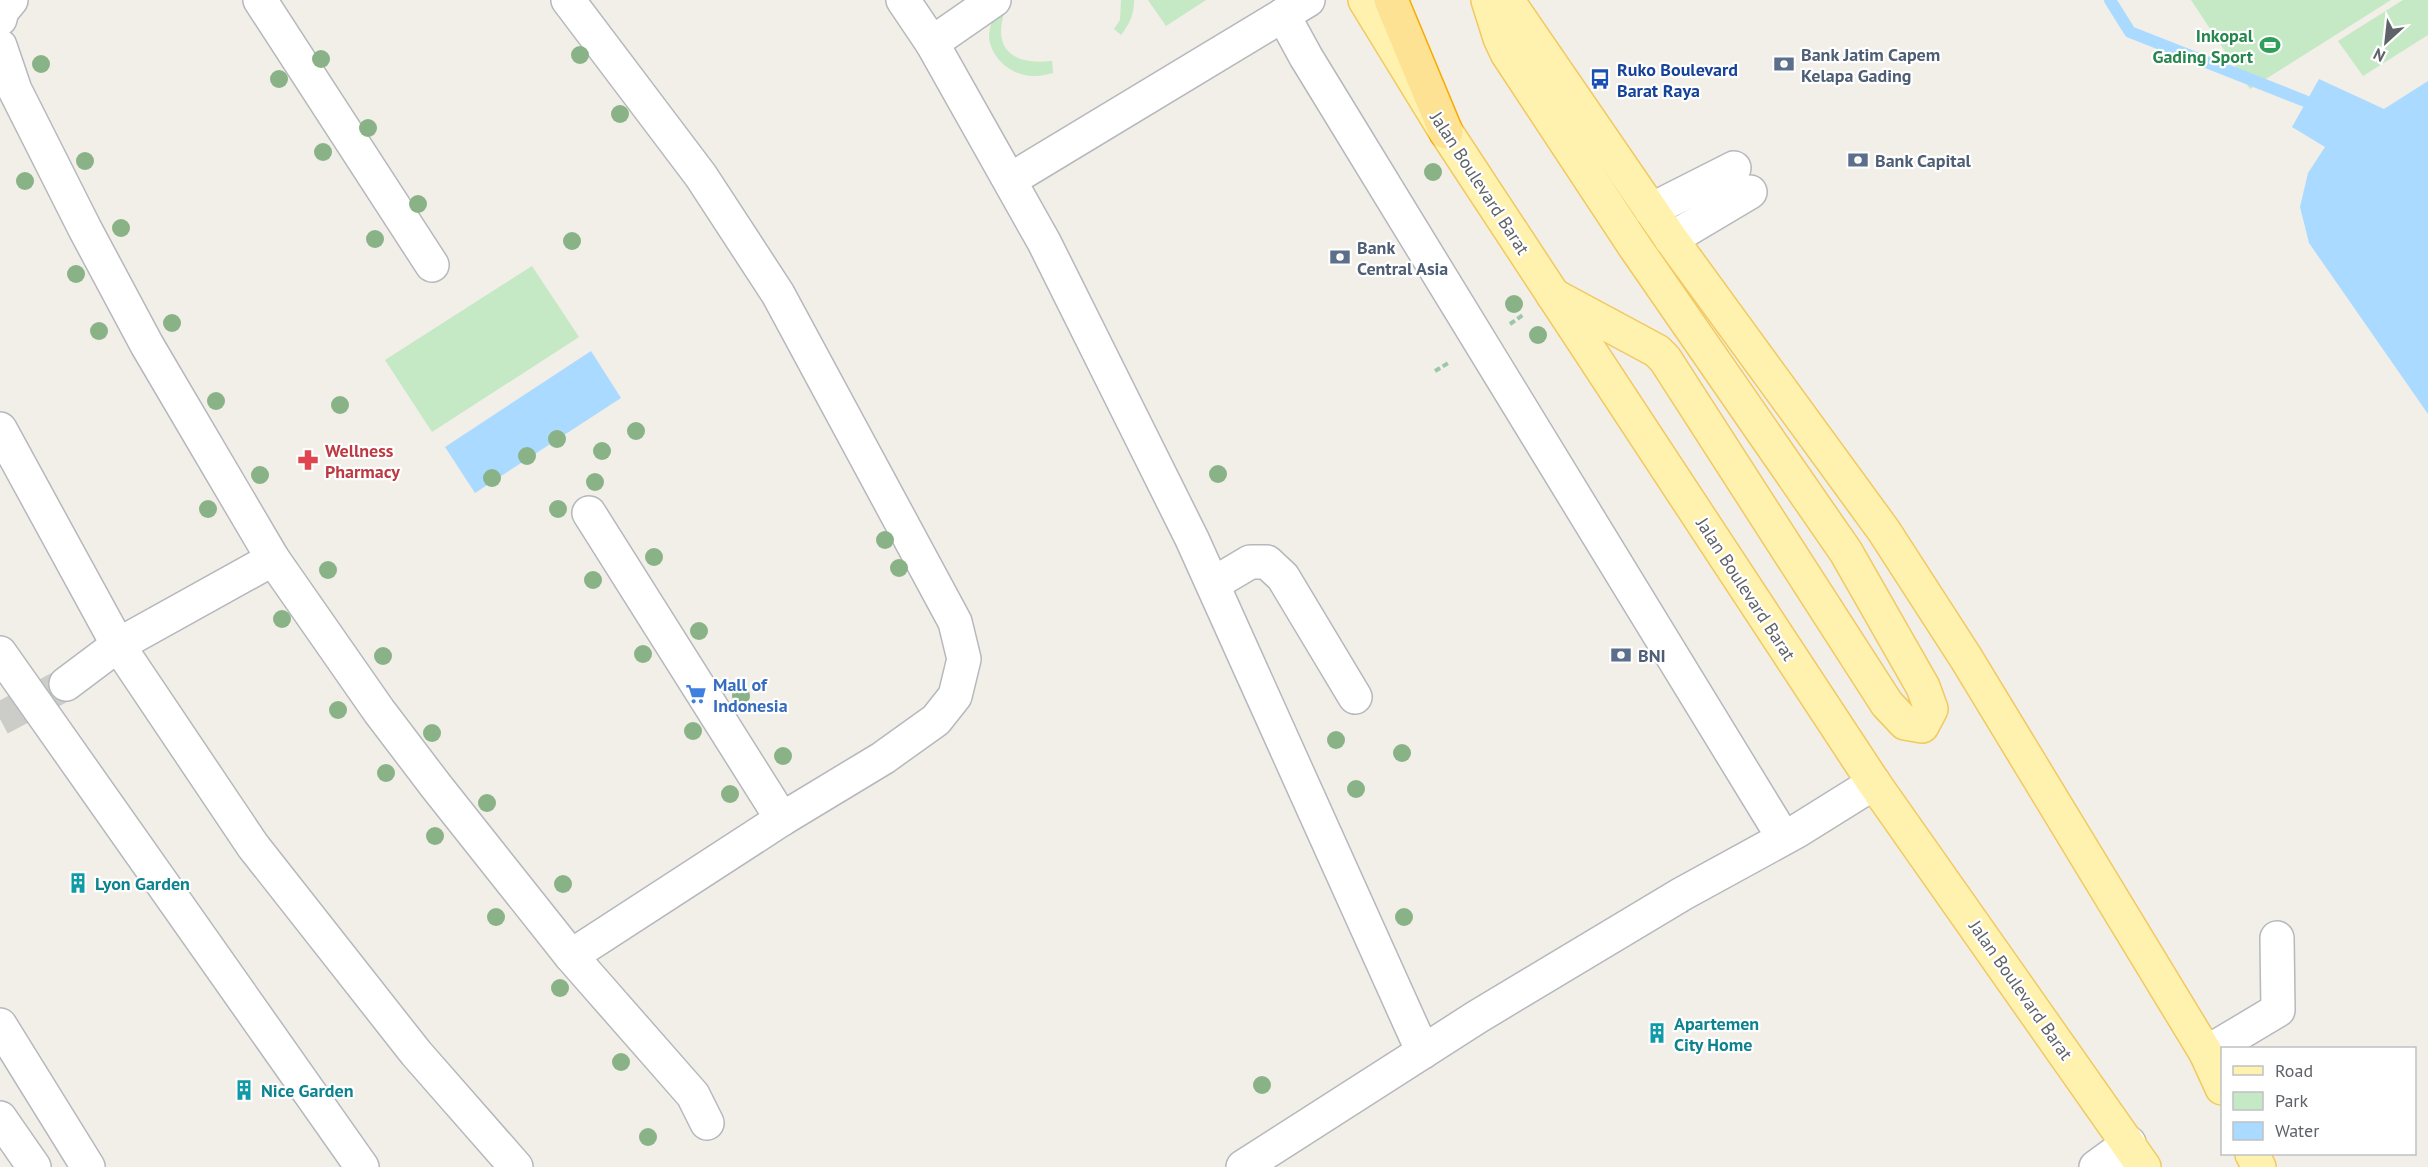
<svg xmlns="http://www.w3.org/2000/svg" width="2428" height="1167" viewBox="0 0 2428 1167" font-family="'PT Sans',sans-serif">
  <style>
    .green { fill: #c5e8c5 }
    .water { fill: #aadaff }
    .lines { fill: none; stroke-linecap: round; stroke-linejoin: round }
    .stream { stroke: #aadaff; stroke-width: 12 }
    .minor-tunnel { stroke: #ccccc8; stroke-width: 33; stroke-dasharray: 33 16; stroke-linecap: butt }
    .minor-casing { stroke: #b5b8bc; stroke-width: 36 }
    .major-casing { stroke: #f2c960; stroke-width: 36 }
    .highway-casing { stroke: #f9ab00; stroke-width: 36 }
    .path { stroke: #9cc7a9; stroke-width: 4; stroke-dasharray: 6 3; stroke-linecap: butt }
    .minor { stroke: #fff; stroke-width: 33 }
    .major { stroke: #fff2af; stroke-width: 33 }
    .highway { stroke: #fde293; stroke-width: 33 }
    .tree { fill: #89b387 }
    .labels { text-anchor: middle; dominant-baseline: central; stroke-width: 4.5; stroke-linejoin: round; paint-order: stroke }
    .leisure-label { font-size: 18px; font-weight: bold; fill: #27864d; stroke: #fff; text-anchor: end }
    .service-label { font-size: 18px; font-weight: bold; fill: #4e5e75; stroke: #fff; text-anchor: start }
    .transit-label { font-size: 18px; font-weight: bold; fill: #164399; stroke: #fff; text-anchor: start }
    .street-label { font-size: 18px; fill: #5f6368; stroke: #fff }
    .health-label { font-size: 18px; font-weight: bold; fill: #be3a42; stroke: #fff; text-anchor: start }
    .shop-label { font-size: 18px; font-weight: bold; fill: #366cbe; stroke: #fff; text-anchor: start }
    .culture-label { font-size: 18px; font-weight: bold; fill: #0d838f; stroke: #fff; text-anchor: start }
  </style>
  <rect width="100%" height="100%" fill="#f1efe8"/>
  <g class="green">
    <path d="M1121,0H1134C1134,15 1130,23 1121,35L1114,29L1120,20Z"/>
    <path d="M1148,0H1206L1166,26Z"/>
    <path d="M2191,0H2391L2250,89Z"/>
    <path d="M2403,0H2428V35L2363,76L2338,41Z"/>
    <path d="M997,10L1004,14C992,53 1018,65 1052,61L1053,73C1047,74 1041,76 1035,76C1013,77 991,59 989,37C989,27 993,18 997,10Z"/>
    <path d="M532,266L579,337L432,432L385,360Z"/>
  </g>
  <g class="water">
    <path d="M2319,79L2384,109L2428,81V414L2309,243L2300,207L2308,173L2325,147L2292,127Z"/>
    <path d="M591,351L621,398L475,493L445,447Z"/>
  </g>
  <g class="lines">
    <path class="stream" d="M2110,0L2130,32L2305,101"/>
    <path class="minor-tunnel" d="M0,719L66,684"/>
    <g class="minor-casing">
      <g id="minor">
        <path d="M260,0L432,265"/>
        <path d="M568,0L701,176L778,294L955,622L964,659L955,696L936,720L883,758L782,819L571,956"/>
        <path d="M903,0L932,43L1044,242L1192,539L1423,1052"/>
        <path d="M1283,15L1306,57L1783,837"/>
        <path d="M0,19L2,11L11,0"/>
        <path d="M932,43L994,0"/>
        <path d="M0,46L15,90L85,229L147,345L273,559L379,711L436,786L571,956L693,1095L707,1123"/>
        <path d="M1010,180L1308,0"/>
        <path d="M1651,210L1734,168"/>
        <path d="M1671,239L1750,192"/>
        <path d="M0,429L118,645L253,846L416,1053L516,1167"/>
        <path d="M589,513L782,819"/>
        <path d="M1213,584L1250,562H1267L1283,577L1355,697"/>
        <path d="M0,653L362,1167"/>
        <path d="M66,684L118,645L273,559"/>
        <path d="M0,1025L88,1167"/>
        <path d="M2206,1053L2278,1010L2277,938"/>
        <path d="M0,1118L34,1167"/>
        <path d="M1243,1167L1477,1017L1682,894L1797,831L1874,783"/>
        <path d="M2096,1167L2129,1143"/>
      </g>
    </g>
    <g class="major-casing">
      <g id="major">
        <path d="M1365,0L1446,132L1874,783L2144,1167"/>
        <path d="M1488,0L1500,38L1507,53L1635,247L1846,552L1923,687L1931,709L1922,726L1905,723L1887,704L1665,359L1657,351L1553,295"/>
        <path d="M1507,0L1671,239L1884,531L1966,658L2206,1053L2222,1088"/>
        <path d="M2252,1154L2259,1167"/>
      </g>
    </g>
    <g class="highway-casing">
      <path id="highway" d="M1391,0L1446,132"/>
    </g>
    <g class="path">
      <path d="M1510,324L1523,315"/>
      <path d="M1435,371L1450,362"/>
    </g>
    <use href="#minor" class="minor"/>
    <use href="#major" class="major"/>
    <use href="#highway" class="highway"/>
  </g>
  <g class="tree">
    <circle cx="580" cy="55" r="9"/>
    <circle cx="321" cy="59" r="9"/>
    <circle cx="41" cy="64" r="9"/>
    <circle cx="279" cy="79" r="9"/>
    <circle cx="620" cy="114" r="9"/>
    <circle cx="368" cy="128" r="9"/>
    <circle cx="323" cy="152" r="9"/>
    <circle cx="85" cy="161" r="9"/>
    <circle cx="1433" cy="172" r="9"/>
    <circle cx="25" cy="181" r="9"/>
    <circle cx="418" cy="204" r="9"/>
    <circle cx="121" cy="228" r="9"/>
    <circle cx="375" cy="239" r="9"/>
    <circle cx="572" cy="241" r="9"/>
    <circle cx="76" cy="274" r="9"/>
    <circle cx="1514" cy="304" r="9"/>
    <circle cx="172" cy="323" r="9"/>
    <circle cx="99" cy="331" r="9"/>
    <circle cx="1538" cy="335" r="9"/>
    <circle cx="216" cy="401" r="9"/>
    <circle cx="340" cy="405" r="9"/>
    <circle cx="636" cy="431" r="9"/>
    <circle cx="557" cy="439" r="9"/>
    <circle cx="602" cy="451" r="9"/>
    <circle cx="527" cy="456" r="9"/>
    <circle cx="1218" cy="474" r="9"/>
    <circle cx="260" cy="475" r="9"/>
    <circle cx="492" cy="478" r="9"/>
    <circle cx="595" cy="482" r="9"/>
    <circle cx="208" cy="509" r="9"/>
    <circle cx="558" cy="509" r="9"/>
    <circle cx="885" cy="540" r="9"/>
    <circle cx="654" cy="557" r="9"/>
    <circle cx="899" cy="568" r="9"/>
    <circle cx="328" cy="570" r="9"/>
    <circle cx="593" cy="580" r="9"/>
    <circle cx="282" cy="619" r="9"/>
    <circle cx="699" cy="631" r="9"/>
    <circle cx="643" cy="654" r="9"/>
    <circle cx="383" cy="656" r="9"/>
    <circle cx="741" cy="696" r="9"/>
    <circle cx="338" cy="710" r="9"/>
    <circle cx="693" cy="731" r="9"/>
    <circle cx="432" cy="733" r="9"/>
    <circle cx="1336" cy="740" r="9"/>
    <circle cx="1402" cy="753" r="9"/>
    <circle cx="783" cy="756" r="9"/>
    <circle cx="386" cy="773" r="9"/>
    <circle cx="1356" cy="789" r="9"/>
    <circle cx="730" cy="794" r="9"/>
    <circle cx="487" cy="803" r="9"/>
    <circle cx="435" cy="836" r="9"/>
    <circle cx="563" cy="884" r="9"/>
    <circle cx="496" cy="917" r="9"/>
    <circle cx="1404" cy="917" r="9"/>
    <circle cx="560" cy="988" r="9"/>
    <circle cx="621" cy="1062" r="9"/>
    <circle cx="1262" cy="1085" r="9"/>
    <circle cx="648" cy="1137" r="9"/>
  </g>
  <defs>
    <g id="stadium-bare" transform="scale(1.62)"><path d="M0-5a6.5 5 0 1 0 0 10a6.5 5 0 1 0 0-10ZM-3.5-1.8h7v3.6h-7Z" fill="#2e9e5b" stroke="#fff" stroke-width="2.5" paint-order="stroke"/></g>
    <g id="bank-bare" transform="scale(1.62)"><path d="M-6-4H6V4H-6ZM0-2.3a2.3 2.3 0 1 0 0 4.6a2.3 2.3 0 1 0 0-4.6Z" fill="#5c6f8a" stroke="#fff" stroke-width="2.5" paint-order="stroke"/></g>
    <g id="bus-bare" transform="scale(1.62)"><path d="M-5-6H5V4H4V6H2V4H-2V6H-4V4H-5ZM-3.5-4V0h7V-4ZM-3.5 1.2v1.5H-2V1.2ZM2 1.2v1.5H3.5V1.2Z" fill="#1a4fb4" stroke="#fff" stroke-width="2.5" paint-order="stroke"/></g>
    <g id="pharmacy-bare" transform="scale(1.62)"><path d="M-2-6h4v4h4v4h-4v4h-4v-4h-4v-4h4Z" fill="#e0444e" stroke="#fff" stroke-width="2.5" paint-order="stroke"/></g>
    <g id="supermarket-bare" transform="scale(1.62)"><path d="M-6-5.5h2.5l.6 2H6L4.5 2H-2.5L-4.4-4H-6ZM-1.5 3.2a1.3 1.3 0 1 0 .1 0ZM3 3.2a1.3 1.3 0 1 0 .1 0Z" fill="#3f7fe0" stroke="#fff" stroke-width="2.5" paint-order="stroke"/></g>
    <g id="building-bare" transform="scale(1.62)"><path d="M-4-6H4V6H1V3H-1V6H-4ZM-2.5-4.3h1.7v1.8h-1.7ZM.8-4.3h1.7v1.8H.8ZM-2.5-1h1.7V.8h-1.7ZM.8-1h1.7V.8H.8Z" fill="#0f9aa8" stroke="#fff" stroke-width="2.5" paint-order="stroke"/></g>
  </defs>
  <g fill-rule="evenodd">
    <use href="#stadium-bare" x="2270" y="45"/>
    <use href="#bank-bare" x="1784" y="64"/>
    <use href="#bus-bare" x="1600" y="79"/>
    <use href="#bank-bare" x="1858" y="160"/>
    <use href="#bank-bare" x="1340" y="257"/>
    <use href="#pharmacy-bare" x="308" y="460"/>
    <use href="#bank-bare" x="1621" y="655"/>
    <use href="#supermarket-bare" x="696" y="694"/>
    <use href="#building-bare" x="78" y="883"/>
    <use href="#building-bare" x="1657" y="1033"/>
    <use href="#building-bare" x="244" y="1090"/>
  </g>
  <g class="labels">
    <g class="leisure-label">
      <text x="2253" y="35">Inkopal<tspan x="2253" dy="21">Gading Sport</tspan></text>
    </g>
    <g class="service-label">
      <text x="1801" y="54">Bank Jatim Capem<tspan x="1801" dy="21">Kelapa Gading</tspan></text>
      <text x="1875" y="160">Bank Capital</text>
      <text x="1357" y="247">Bank<tspan x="1357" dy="21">Central Asia</tspan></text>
      <text x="1638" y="655">BNI</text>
    </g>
    <g class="transit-label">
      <text x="1617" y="69">Ruko Boulevard<tspan x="1617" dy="21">Barat Raya</tspan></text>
    </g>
    <g class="street-label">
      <text transform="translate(1480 183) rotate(57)">Jalan Boulevard Barat</text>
      <text transform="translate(1746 589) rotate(57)">Jalan Boulevard Barat</text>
      <text transform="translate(2021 990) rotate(55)">Jalan Boulevard Barat</text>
    </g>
    <g class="health-label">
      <text x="325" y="450">Wellness<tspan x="325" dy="21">Pharmacy</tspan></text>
    </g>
    <g class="shop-label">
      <text x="713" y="684">Mall of<tspan x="713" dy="21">Indonesia</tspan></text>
    </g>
    <g class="culture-label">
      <text x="95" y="883">Lyon Garden</text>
      <text x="1674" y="1023">Apartemen<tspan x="1674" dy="21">City Home</tspan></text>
      <text x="261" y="1090">Nice Garden</text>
    </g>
  </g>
  <rect x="2221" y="1047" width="195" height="108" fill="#ffffff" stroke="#bfc1c3" stroke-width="1.5"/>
  <rect x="2233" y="1066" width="30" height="9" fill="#fff2af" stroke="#bfc1c3" stroke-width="1.5"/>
  <text x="2275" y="1077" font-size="18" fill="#5f6368">Road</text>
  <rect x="2233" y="1092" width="30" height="18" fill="#c5e8c5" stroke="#bfc1c3" stroke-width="1.5"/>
  <text x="2275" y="1107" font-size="18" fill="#5f6368">Park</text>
  <rect x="2233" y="1122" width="30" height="18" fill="#aadaff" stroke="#bfc1c3" stroke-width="1.5"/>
  <text x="2275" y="1137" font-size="18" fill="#5f6368">Water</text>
  <g transform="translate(2386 42) rotate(207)" stroke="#ffffff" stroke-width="4.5" paint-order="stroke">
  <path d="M0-4.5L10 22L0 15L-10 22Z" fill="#5f6368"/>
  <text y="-9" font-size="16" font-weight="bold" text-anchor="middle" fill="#5f6368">N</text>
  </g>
</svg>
